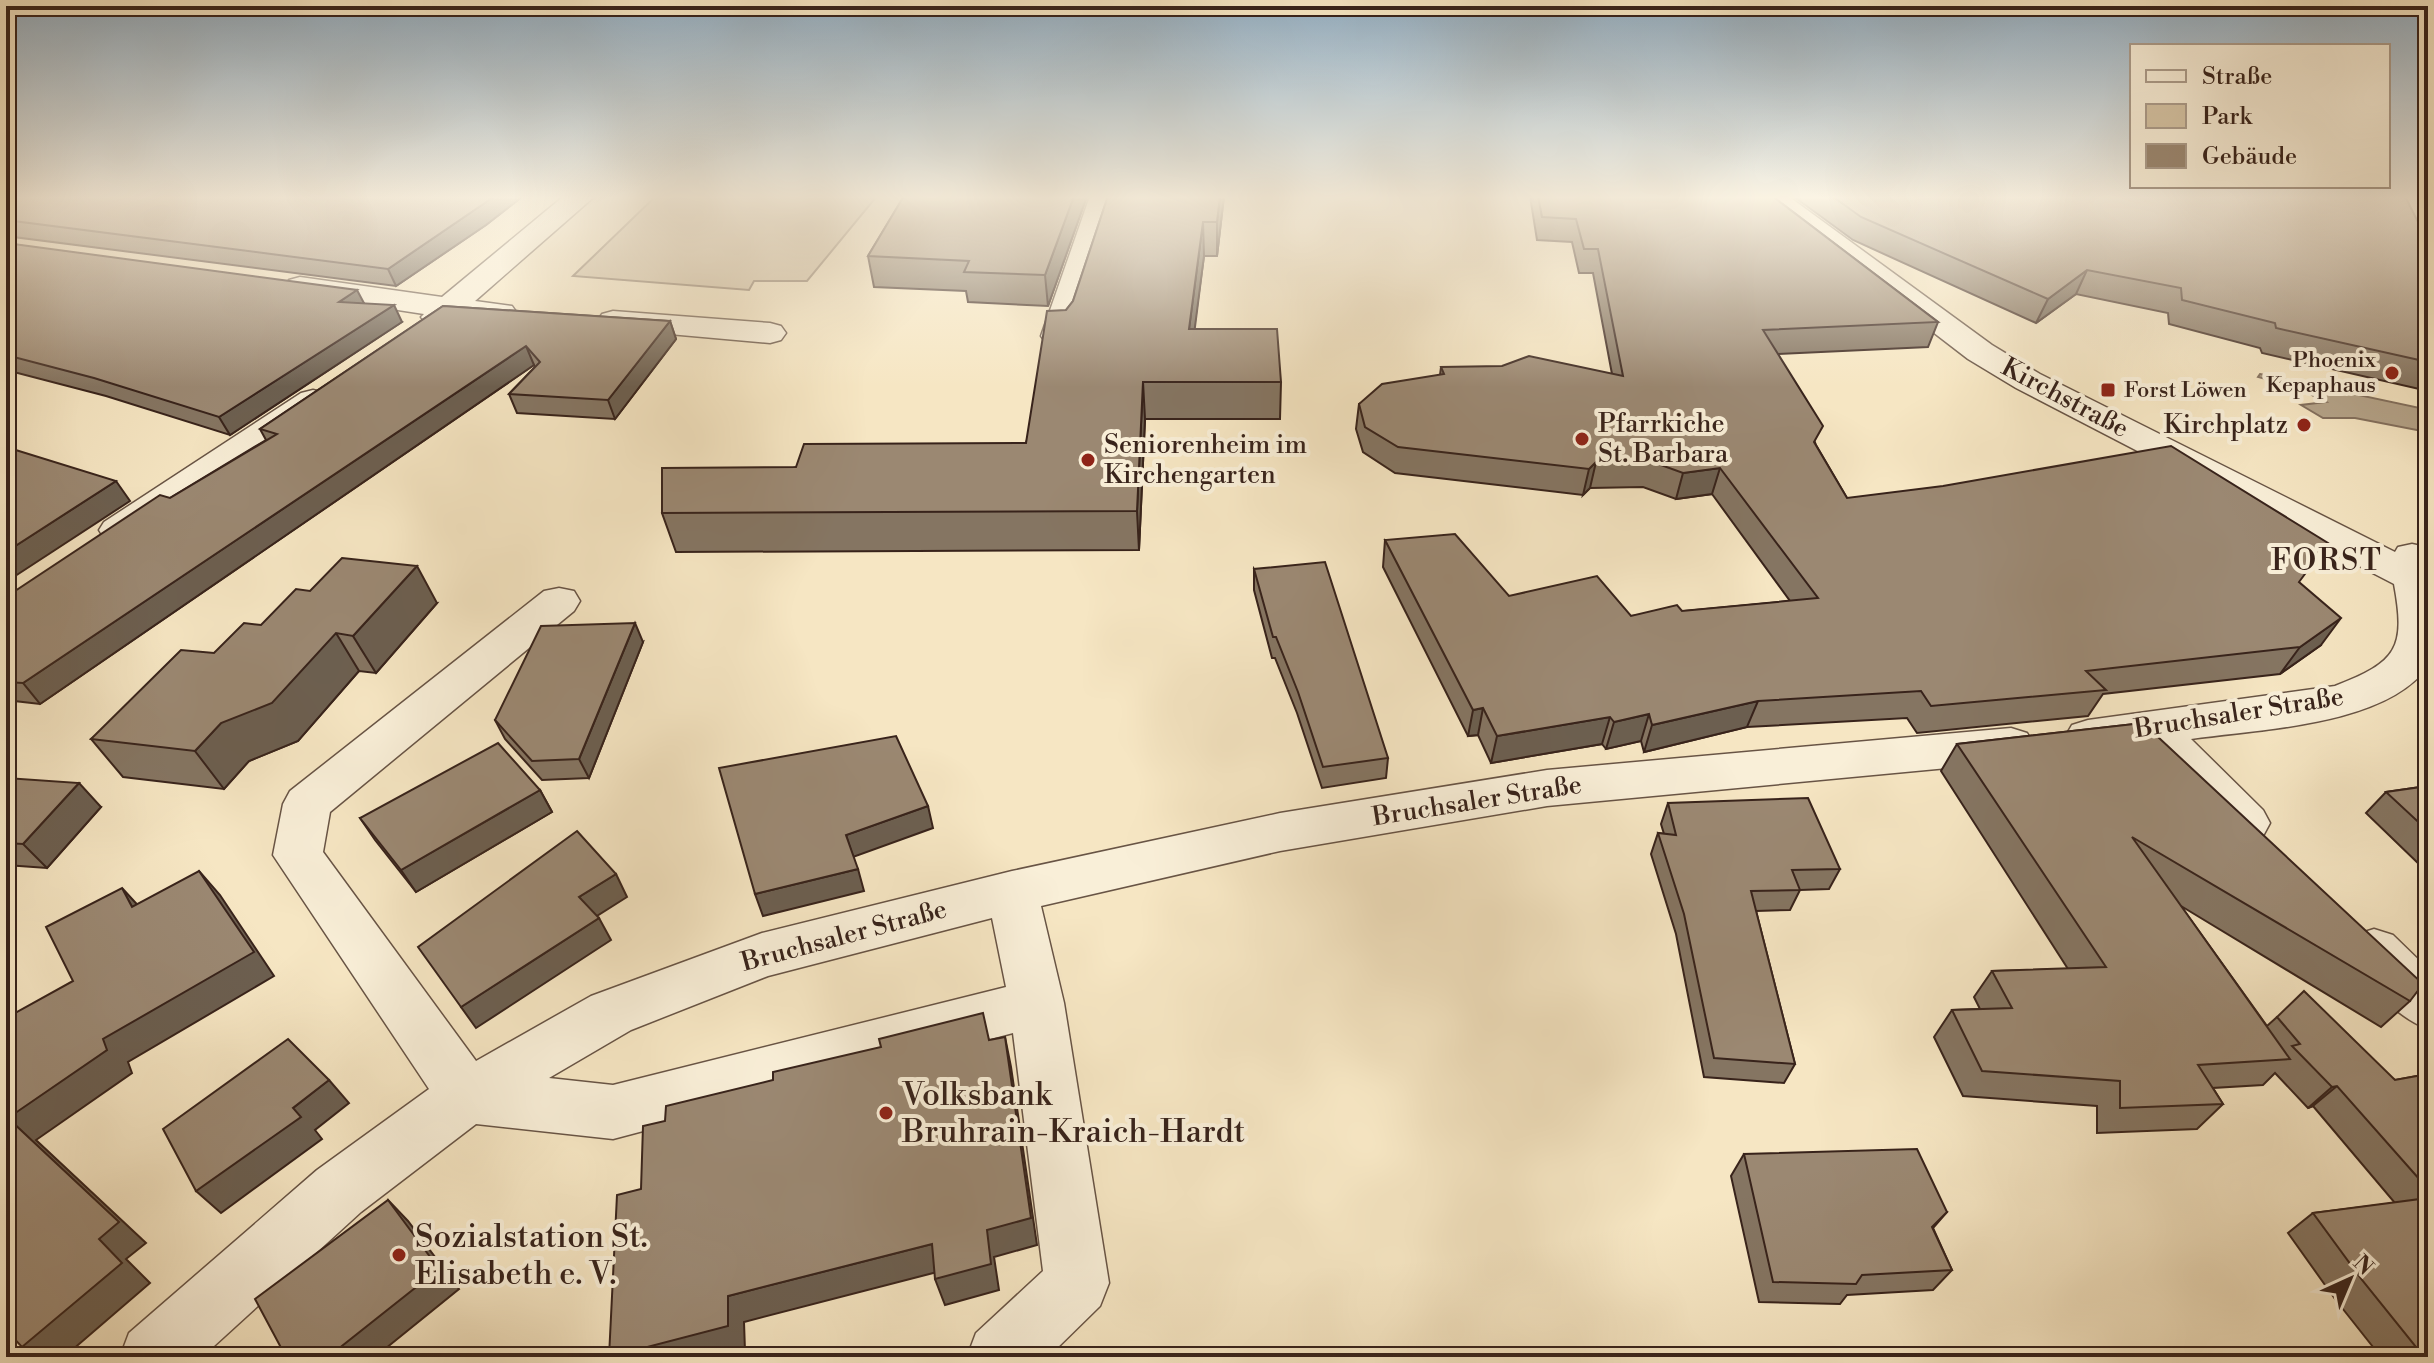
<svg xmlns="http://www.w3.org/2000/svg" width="2434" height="1363" viewBox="0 0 2434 1363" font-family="'Libre Bodoni',serif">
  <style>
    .green { fill: #d6c5a6; stroke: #877460; stroke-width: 2 }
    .water { fill: #b5a48a; stroke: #83705e; stroke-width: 2 }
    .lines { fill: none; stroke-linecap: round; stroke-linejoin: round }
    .minor-casing { stroke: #685445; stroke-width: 3 }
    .minor { fill: #f9efd8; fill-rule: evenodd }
    .wall { fill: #857562; stroke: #38231b; stroke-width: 2 }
    .shaded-wall { fill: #6c5f50; stroke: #38231b; stroke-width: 2 }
    .building { fill: #9b8872; stroke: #38231b; stroke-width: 2 }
    .poi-dot { fill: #8f2418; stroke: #f9efd8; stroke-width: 3 }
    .labels { text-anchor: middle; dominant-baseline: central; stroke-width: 8; stroke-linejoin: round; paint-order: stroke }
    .far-poi-label { font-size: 22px; fill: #38231b; stroke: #f9efd8; text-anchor: end }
    .street-label { font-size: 26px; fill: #38231b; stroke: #f9efd8 }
    .poi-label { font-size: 26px; fill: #38231b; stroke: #f9efd8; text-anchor: start }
    .quarter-label { font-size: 30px; letter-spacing: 2px; fill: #38231b; stroke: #f9efd8 }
    .near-poi-label { font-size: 32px; fill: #38231b; stroke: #f9efd8; text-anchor: start }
  </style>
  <rect width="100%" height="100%" fill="#f6e6c3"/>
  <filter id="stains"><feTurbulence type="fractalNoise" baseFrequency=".0025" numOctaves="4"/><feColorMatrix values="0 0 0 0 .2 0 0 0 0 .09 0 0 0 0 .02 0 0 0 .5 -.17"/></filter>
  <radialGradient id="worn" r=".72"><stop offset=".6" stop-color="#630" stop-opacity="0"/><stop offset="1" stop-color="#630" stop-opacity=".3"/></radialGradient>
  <path class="green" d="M656,196H877L807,281H754L749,290L573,276Z"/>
  <path class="water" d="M2260,374L2420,408L2427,432L2355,418H2323L2301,405L2326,402L2296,387L2258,377Z"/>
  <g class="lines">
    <g class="minor-casing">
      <g id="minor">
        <path d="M564,196H595L475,301L512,306L517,313L512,320C493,324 476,315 457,318C444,320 444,328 426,324L421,317L424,314L300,295L289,292L285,286L289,280L300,277L442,297Z"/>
        <path d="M1090,196H1118L1073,336L1068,343L1057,346L1046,343L1041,336Z"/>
        <path d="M1756,196H1788L1992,345L2040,374L2395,552L2398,547L2412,544L2426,547L2428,666C2386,726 2259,729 2191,739L2263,810L2270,823L2263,836L2246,842L2229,836L2142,746L2088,754L2072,749L2065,737L2072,725L2088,720L2335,686C2397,662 2406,649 2394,584L2016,388L1968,359Z"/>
        <path d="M613,311L770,323L781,326L786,333L781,340L770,343L602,328L597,321L602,314Z"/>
        <path d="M313,390L325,393L330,400L325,407L132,538L118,542L104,538L99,530L104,522L301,393Z"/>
        <path d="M559,588L574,591L580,601L574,611L330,812L323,852L476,1061L591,996L762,933L1012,871L1280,813L1547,770L2011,728L2027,733L2034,745L2027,757L2011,762L1547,806L1280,851L1041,906L1064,1003L1109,1283L1100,1306L1048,1357H967L976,1333L1043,1271L1013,1033L613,1139L476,1124L361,1212L202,1357H120L129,1333L317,1170L429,1089L273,855L283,804L290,791L544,591ZM992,918L1006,987L613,1085L549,1078L631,1030L768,976Z"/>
        <path d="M2374,929L2393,935L2428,969V1029C2396,1017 2362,981 2347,951L2355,935Z"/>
      </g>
    </g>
    <use href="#minor" class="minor"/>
  </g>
  <g class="wall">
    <path d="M6,196H523L486,225L396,286L6,236Z"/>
    <path d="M904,196H1087L1048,306L968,302L966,291L874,287L868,256Z"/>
    <path d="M1108,196H1224L1217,256H1204L1194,329L1281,382L1280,419H1145L1139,550L676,552L662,513L796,467L1026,443L1066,310L1073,301Z"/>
    <path d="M1530,196H1772L1938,322L1928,347L1778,354L1816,445L1847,498L2299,583L2321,645L2280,674L2103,694L2088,716L1917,733L1907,718L1747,727L1644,752L1641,741L1606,749L1602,744L1491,763L1478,735L1468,736L1383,567L1385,540L1509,596L1631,616L1790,601L1712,494L1676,499L1643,487L1590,488L1583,495L1395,473L1363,452L1356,429L1359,404L1440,375L1441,367L1612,374L1593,273H1579L1572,242L1537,240Z"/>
    <path d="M1793,196H2402L2428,242V391L2262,353L2260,348L2169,324L2168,313L2076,294L2036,323L1853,240Z"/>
    <path d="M6,243L363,303L402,322L230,435L106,396L6,370Z"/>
    <path d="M443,306L670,321L676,339L615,419L517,413L509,394L535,367L534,365L40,704L6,700V597L266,440L260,429Z"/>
    <path d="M1254,569L1388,758L1386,778L1322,788L1297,713L1275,658H1272L1254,590Z"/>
    <path d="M437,603L376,673L359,671L298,741L249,761L224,789L123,777L91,739L214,653L261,625Z"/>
    <path d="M643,642L589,778L542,780L505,739L495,720Z"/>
    <path d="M2143,723L2410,1001L2381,1027L2181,906L2267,1026L2277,1017L2395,1080L2428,1074V1357H2381L2335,1299L2288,1233L2313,1213L2395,1203L2313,1106L2308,1108L2275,1073L2263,1085L2213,1088L2223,1104L2197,1129L2097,1133V1106L1963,1096L1934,1037L1952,1010L1980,1009L1974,997L1992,971L2068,969L1941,771L1957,744Z"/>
    <path d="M6,778L101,807L47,868L6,865Z"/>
    <path d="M2428,786V864L2422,867L2366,813L2386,792Z"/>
    <path d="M540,790L552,812L416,892L375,840L360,818Z"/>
    <path d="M1668,803L1840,869L1829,889L1800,890L1790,910L1756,911L1795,1064L1784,1083L1704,1077L1676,934L1651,854L1658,833L1664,834L1661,824Z"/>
    <path d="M1744,1154L1947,1212L1933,1228L1952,1270L1933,1290L1847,1295L1840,1304L1759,1302L1731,1176Z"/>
  </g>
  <g class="shaded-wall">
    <path d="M495,196H523L486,225L396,286L388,269Z"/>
    <path d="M1074,196H1087L1048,306L1045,275Z"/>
    <path d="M1220,196H1224L1217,256V222Z"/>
    <path d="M1203,222L1204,256L1190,366L1189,329Z"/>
    <path d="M2087,270L2076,294L2036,323L2048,299Z"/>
    <path d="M357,290L366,307L339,302Z"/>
    <path d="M394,305L402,322L230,435L219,417Z"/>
    <path d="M670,321L676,339L615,419L608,400Z"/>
    <path d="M526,346L534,365L40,704L23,683Z"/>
    <path d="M1143,382L1145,419L1139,550L1137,511Z"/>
    <path d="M1596,462L1590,488L1583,495L1589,469Z"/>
    <path d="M1720,468L1712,494L1676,499L1683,473Z"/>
    <path d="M116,481L130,501L6,582V552Z"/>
    <path d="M417,566L437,603L376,673L353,636Z"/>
    <path d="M2341,618L2321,645L2280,674L2300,647Z"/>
    <path d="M635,623L643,642L589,778L579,759Z"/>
    <path d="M336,633L359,671L298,741L249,761L224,789L195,751L221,723Z"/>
    <path d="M1758,701L1747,727L1644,752L1652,725Z"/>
    <path d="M1483,708L1478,735L1468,736L1473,710Z"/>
    <path d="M1649,714L1641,741L1606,749L1614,722Z"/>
    <path d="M1610,717L1602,744L1491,763L1497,736Z"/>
    <path d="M79,783L101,807L47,868L23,844Z"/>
    <path d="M540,790L552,812L416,892L401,870Z"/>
    <path d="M928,806L933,828L853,857L846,835Z"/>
    <path d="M858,869L864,891L763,916L755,894Z"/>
    <path d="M199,871L220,895L274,976L128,1062L132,1073L36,1140L146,1243L126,1259L150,1283L64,1357H38L22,1347L99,1239L8,1118Z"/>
    <path d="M616,874L627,897L592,919L579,897Z"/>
    <path d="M122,888L144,912L132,907Z"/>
    <path d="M599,918L611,940L476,1028L461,1007Z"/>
    <path d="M1005,1037L1011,1067L1037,1245L994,1257L999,1290L945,1305L935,1279L987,1230Z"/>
    <path d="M329,1080L349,1103L315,1130L322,1139L221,1213L196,1191L293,1108Z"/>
    <path d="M2337,1086L2313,1106L2308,1108L2332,1087Z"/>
    <path d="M388,1200L408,1221L459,1289L375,1357H328Z"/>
    <path d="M932,1244L941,1271L744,1322L745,1351L724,1357H613L728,1296Z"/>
  </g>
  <g class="building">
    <path d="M6,196H495L388,269L6,220Z"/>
    <path d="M904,196H1074L1045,275L964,272L969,261L868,256Z"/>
    <path d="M1108,196H1220L1217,222H1203L1189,329H1277L1281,382H1143L1137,511L662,513V468L796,467L804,444L1026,443L1047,311L1066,310L1073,301Z"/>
    <path d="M1538,196H1772L1938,322L1763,330L1823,426L1814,442L1847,498L1943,486L2171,446L2328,543L2299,582L2341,618L2300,647L2086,671L2106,690L1931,706L1921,691L1758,701L1652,725L1649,714L1614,722L1610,717L1497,736L1483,708L1473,710L1385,540L1455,534L1509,596L1597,576L1631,616L1677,605L1682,611L1818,598L1720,468L1683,473L1650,461L1596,462L1589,469L1398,447L1365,427L1359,404L1382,384L1444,374L1441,367L1502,366L1529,356L1623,376L1598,249H1584L1576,219L1542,217Z"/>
    <path d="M1832,196H2402L2406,198L2428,242V362L2276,328L2275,323L2182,300L2181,288L2087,270L2048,299L1861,217Z"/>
    <path d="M6,243L357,290L339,302L394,305L219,417L94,378L6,355Z"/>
    <path d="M443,306L670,321L608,400L509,394L540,362L526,346L23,683L6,682V597L160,495L170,498L277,434L260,429Z"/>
    <path d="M6,447L116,481L6,552Z"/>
    <path d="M342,558L417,566L353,636L336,633L272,703L221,723L195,751L91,739L181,650L214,653L244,623L261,625L296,589L310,591Z"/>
    <path d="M1325,562L1388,758L1323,767L1298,692L1276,637H1273L1254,569Z"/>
    <path d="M635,623L579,759L532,761L495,720L541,626Z"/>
    <path d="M2143,723L2423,984L2410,1001L2132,837L2290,1059L2198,1065L2223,1104L2120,1108V1081L1982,1071L1952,1010L2012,1008L1992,971L2106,967L1957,744Z"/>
    <path d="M896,736L928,806L846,835L858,869L755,894L719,768Z"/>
    <path d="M498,743L540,790L401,870L360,818Z"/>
    <path d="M6,778L79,783L23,844L6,843Z"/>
    <path d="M2428,786V831L2386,792Z"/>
    <path d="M1808,798L1840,869L1792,870L1800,890L1751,891L1795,1064L1714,1058L1684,914L1658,833L1676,835L1668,803Z"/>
    <path d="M577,831L616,874L579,897L599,918L461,1007L418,947Z"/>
    <path d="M199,871L254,952L103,1039L107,1050L8,1118L119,1222L99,1239L122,1263L22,1347L6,1330V1018L73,981L46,927L122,888L132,907Z"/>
    <path d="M2304,991L2395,1080L2428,1074V1189L2337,1086L2332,1087L2292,1046L2300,1044L2277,1017Z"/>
    <path d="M983,1013L989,1040L1005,1037L1031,1218L987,1230L991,1264L935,1279L932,1244L728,1296V1326L609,1357L617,1195L641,1189L643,1126L665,1121L666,1106L773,1080V1072L881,1047L879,1039Z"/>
    <path d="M288,1039L329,1080L293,1108L301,1117L196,1191L163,1129Z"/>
    <path d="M1917,1149L1947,1212L1932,1227L1952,1270L1862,1275L1856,1284L1773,1282L1744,1154Z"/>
    <path d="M2428,1198V1357H2424L2362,1280L2313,1213Z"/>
    <path d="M388,1200L439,1269L328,1357H286L255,1299Z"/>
  </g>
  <linearGradient id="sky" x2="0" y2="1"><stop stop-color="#93aec2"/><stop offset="0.51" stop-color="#fbf4e4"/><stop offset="1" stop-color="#fbf4e4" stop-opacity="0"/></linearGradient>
  <rect width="2434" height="387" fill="url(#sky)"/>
  <g class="poi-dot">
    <circle cx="2392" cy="373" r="8"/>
    <rect x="2100" y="382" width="16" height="16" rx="4"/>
    <circle cx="2304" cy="425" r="8"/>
    <circle cx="1582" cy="439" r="8"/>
    <circle cx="1088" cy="460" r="8"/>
    <circle cx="886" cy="1113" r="8"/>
    <circle cx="399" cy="1255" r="8"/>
  </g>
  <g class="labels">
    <g class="far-poi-label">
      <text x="2376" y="360">Phoenix<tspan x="2376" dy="25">Kepaphaus</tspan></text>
      <text x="2124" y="390" text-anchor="start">Forst Löwen</text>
    </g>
    <g class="street-label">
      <text transform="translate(2065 398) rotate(28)">Kirchstraße</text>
      <text transform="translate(2239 713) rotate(-9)">Bruchsaler Straße</text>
      <text transform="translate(1477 801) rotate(-9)">Bruchsaler Straße</text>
      <text transform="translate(844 936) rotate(-15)">Bruchsaler Straße</text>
    </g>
    <g class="poi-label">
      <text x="1598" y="424">Pfarrkiche<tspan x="1598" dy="30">St. Barbara</tspan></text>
      <text x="2288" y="425" text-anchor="end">Kirchplatz</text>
      <text x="1104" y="445">Seniorenheim im<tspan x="1104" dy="30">Kirchengarten</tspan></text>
    </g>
    <g class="quarter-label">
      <text x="2327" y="561">FORST</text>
    </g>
    <g class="near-poi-label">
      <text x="902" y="1095">Volksbank<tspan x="902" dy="37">Bruhrain-Kraich-Hardt</tspan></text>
      <text x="415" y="1237">Sozialstation St.<tspan x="415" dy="37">Elisabeth e. V.</tspan></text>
    </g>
  </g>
  <rect width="2434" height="1363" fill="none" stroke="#f6e6c3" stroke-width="32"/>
  <rect x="8" y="8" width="2418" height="1347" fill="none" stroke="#38231b" stroke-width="4"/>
  <rect x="16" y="16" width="2402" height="1331" fill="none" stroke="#38231b" stroke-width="2"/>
  <rect x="2130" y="44" width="260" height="144" fill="#f9efd8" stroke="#ac9d8c" stroke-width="2"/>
  <rect x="2146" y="70" width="40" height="12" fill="#f9efd8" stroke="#ac9d8c" stroke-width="2"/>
  <text x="2202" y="84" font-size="24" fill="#38231b">Straße</text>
  <rect x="2146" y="104" width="40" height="24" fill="#d6c5a6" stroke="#ac9d8c" stroke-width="2"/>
  <text x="2202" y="124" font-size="24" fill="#38231b">Park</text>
  <rect x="2146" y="144" width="40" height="24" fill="#9b8872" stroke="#ac9d8c" stroke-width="2"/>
  <text x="2202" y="164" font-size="24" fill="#38231b">Gebäude</text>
  <g transform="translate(2350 1279) rotate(44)" stroke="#f9efd8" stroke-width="6" paint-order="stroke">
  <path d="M0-6L14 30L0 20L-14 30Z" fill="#38231b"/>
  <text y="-12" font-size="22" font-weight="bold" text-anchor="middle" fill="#38231b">N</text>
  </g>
  <rect width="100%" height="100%" filter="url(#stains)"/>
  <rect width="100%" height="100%" fill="url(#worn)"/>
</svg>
